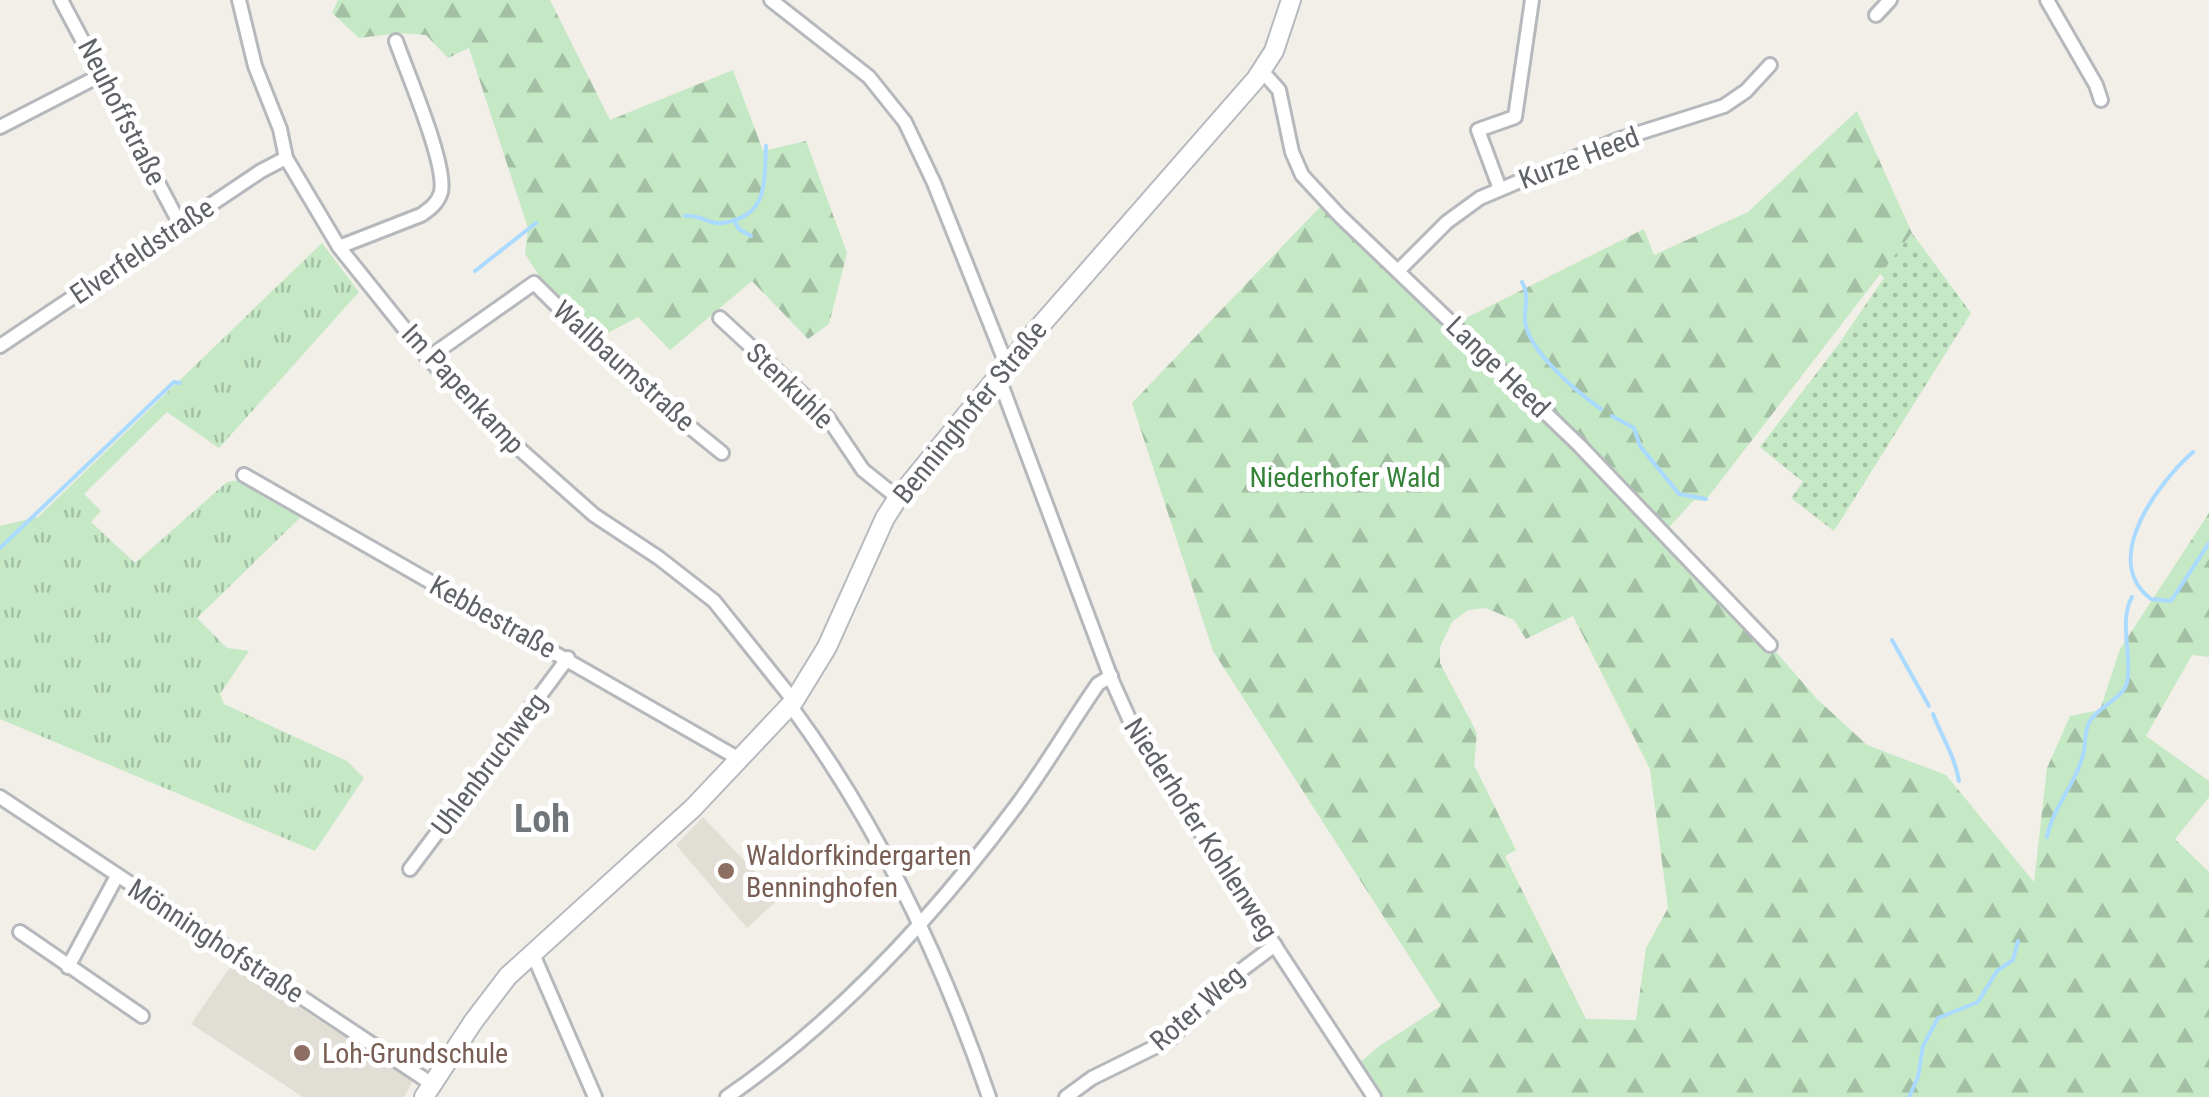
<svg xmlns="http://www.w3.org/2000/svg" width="2209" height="1097" viewBox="0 0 2209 1097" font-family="'Roboto Condensed',sans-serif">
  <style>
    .education { fill: #e1ded6 }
    .grass { fill: url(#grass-tufts) }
    .forest { fill: url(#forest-firs); fill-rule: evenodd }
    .garden { fill: url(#garden-dots) }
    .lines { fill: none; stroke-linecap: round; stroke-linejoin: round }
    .stream { stroke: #aadaff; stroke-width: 4 }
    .street-casing { stroke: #b5b8bc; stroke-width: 18 }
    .secondary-casing { stroke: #b6babf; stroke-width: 22 }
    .street { stroke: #fff; stroke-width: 12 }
    .secondary { stroke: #fff; stroke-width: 18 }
    .education-dot { fill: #8d6e63; stroke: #fff; stroke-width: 4 }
    .labels { text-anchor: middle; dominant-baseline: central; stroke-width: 10; stroke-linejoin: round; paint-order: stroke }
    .street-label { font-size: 28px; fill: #5f6368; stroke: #fff }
    .park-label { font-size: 28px; fill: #348238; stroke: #fff }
    .education-label { font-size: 28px; fill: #785e54; stroke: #fff; text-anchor: start }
    .district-label { font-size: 38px; font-weight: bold; fill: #70757a; stroke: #fff }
  </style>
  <defs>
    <pattern id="grass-tufts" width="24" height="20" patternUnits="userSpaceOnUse" patternTransform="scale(2.5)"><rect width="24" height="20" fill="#c5e8c5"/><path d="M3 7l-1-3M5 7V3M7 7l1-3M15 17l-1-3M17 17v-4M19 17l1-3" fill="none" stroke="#a3c0a4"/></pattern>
    <pattern id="forest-firs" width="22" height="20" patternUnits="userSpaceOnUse" patternTransform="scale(2.5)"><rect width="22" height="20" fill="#c5e8c5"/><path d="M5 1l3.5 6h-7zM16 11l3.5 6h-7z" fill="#a3c0a4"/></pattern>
    <pattern id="garden-dots" width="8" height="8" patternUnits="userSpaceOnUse" patternTransform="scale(2.5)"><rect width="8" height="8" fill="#c5e8c5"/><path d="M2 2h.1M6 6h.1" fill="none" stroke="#a3c0a4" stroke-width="1.8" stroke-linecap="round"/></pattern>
  </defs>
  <rect width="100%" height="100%" fill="#f1efe8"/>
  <g class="education">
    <path d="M703,817L780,898L747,928L676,845Z"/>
    <path d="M232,964L413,1081L404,1097H303L191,1024Z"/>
  </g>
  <path class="grass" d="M322,243L359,292L219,448L167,412L84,494L101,511L91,522L135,563L227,482L245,479L305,513L197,618L227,648L249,651L220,694L224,704L347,761L364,778L315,851L0,719V526L38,517Z"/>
  <g class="forest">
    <path d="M338,0H550L610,120L733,70L763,151L806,141L847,253L829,324L808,339L752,281L670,350L638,317L606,334L547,288L525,254L528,228L469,48L448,58L426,35L399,33L359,38L332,13Z"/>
    <path d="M1857,111L1912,233L1705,501L1694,500L1659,538L1770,645L1817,699L1867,745L1946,775L2034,882L2047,768L2070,716L2100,710L2120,649L2209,513V657L2192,655L2146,736L2209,781V797L2175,839L2209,872V1097H1374L1355,1067L1378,1047L1441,1006L1213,651L1132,403L1322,205L1446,328L1644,229L1654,255L1748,212ZM1486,608L1514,620L1526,639L1573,616L1650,769L1668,908L1646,948L1636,1020L1586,1019L1505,856L1516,850L1474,765L1477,733L1440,663V647L1452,622L1468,610Z"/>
  </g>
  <path class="garden" d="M1912,233L1971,313L1834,531L1791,498L1803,482L1760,447L1838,345L1884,278L1880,274Z"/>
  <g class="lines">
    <g class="stream">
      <path d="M685,216C700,214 709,225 722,223C768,216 764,186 766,146"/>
      <path d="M734,220L739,229L751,236"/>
      <path d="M475,271L536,223"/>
      <path d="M1522,282C1530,295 1524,307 1525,321C1528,351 1577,392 1601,409"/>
      <path d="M1612,416L1634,428L1640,446L1679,494L1706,499"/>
      <path d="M2193,452C2159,482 2099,560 2151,599L2171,601L2209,543"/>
      <path d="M0,548L174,382L180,383"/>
      <path d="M1892,640L1929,706"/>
      <path d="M1933,714C1942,737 1955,757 1959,781"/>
      <path d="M2047,837C2053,806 2077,783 2084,751C2086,740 2084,731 2090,721C2099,706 2124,698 2127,682C2133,658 2118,621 2132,597"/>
      <path d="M1909,1097L1918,1077L1923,1046L1938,1018L1978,1002L1997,971L2013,960L2018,941"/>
    </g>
    <g class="street-casing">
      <g id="street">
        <path d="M61,0L181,226"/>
        <path d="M239,0L255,66L280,129L286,158L339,247L428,358L488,421L594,515L659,558L714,601L794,701"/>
        <path d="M771,0L869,77L905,122L934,183L1007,366"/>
        <path d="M2047,0L2096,85L2101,100"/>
        <path d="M1876,15L1890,0"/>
        <path d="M1262,71L1279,90L1292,152L1302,175L1340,216L1579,445L1770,645"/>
        <path d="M0,127L103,74"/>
        <path d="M1500,189L1478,130L1515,117L1532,0"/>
        <path d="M339,247L421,215C430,209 438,203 441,192C447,164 407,73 396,41"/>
        <path d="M1398,271L1447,222L1480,198L1617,140L1724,106L1746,91L1770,65"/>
        <path d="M720,318L828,418L863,470L898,498"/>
        <path d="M0,346L261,171L286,158"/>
        <path d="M428,358L534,283L634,382L722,453"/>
        <path d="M998,376L1113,683L1135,732L1374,1097"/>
        <path d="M244,475L741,760"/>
        <path d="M790,705C878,824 941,957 989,1097"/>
        <path d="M0,797L432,1084"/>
        <path d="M410,869L568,658"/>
        <path d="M20,932L142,1016"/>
        <path d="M532,952L595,1097"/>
        <path d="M68,967L117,876"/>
        <path d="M727,1097C840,1019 935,915 1017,805C1046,766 1070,724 1098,684L1111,676"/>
        <path d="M1066,1097L1092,1078L1169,1040L1231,978L1275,945"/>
      </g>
    </g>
    <g class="secondary-casing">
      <path id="secondary" d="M424,1097L473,1022L508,976L693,808L794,701L827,647L885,518L898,498L1027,341L1256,79L1274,51L1291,0"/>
    </g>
    <use href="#street" class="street"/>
    <use href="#secondary" class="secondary"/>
  </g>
  <g class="education-dot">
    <circle cx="726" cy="871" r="10"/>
    <circle cx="302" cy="1053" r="10"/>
  </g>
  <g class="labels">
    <g class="street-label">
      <text transform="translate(122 112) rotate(63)">Neuhoffstraße</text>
      <text transform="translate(1579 158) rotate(-21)">Kurze Heed</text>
      <text transform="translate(142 251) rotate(-34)">Elverfeldstraße</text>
      <text transform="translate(624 366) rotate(42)">Wallbaumstraße</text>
      <text transform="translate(1498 367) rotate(44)">Lange Heed</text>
      <text transform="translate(790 386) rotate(44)">Stenkuhle</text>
      <text transform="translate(463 389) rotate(47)">Im Papenkamp</text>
      <text transform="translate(970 412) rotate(-51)">Benninghofer Straße</text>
      <text transform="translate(493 617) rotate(29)">Kebbestraße</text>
      <text transform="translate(489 764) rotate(-53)">Uhlenbruchweg</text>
      <text transform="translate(1201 829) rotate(57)">Niederhofer Kohlenweg</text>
      <text transform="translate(216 941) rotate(33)">Mönninghofstraße</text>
      <text transform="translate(1197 1008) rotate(-41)">Roter Weg</text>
    </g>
    <g class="park-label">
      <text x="1345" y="477">Niederhofer Wald</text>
    </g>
    <g class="education-label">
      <text x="746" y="855">Waldorfkindergarten<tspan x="746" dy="32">Benninghofen</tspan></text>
      <text x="322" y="1053">Loh-Grundschule</text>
    </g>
    <g class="district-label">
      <text x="542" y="819">Loh</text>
    </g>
  </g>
</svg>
